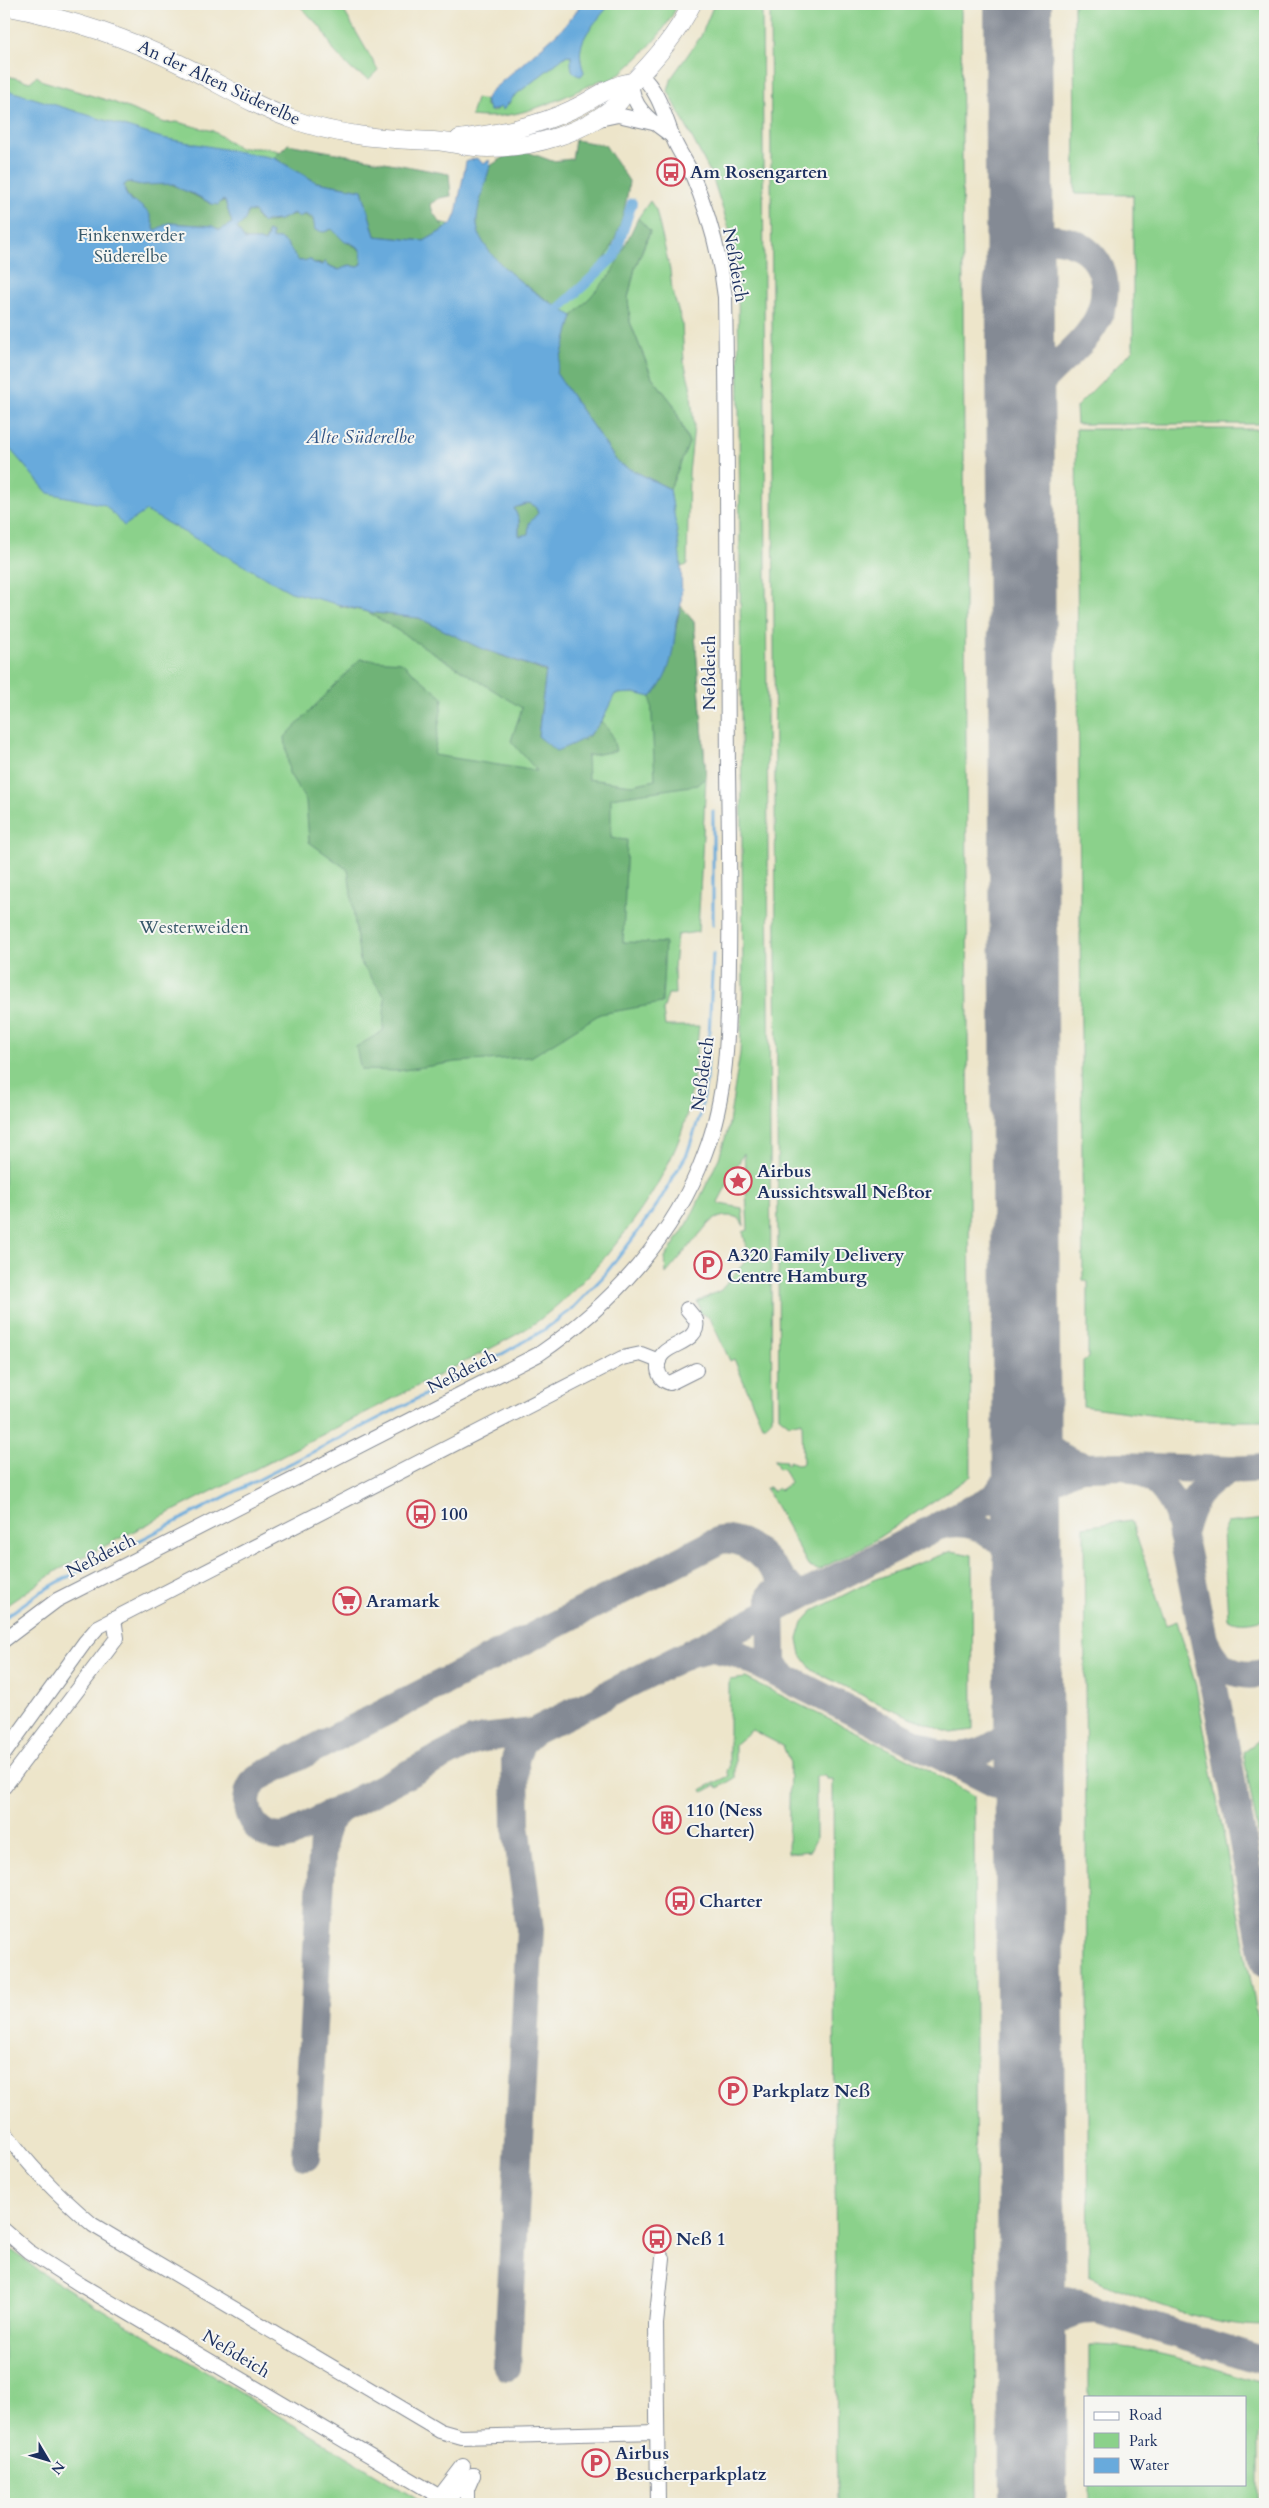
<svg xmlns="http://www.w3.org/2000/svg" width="1269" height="2508" viewBox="0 0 1269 2508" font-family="Cardo,serif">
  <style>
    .green { fill: #8bd18b; stroke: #538074 }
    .forest { fill: #70b377; stroke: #46716a }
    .water { fill: #68aadc; stroke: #426c9d; fill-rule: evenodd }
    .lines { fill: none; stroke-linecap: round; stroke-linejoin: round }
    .stream { stroke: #68aadc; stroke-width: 3 }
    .canal { stroke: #68aadc; stroke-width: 10 }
    .taxiway { stroke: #848a94; stroke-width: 28 }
    .runway { stroke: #848a94; stroke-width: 68 }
    .minor-casing { stroke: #848a94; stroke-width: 16 }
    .major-casing { stroke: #848a94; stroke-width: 19 }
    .minor { stroke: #fff; stroke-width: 14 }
    .major { stroke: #fff; stroke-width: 18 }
    .labels { text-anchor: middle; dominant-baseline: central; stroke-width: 4; stroke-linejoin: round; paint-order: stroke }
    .street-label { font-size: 18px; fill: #1b2f5e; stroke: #f6f6f2 }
    .poi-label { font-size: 18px; font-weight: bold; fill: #1b2f5e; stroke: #f6f6f2; text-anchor: start }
    .park-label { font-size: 18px; fill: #375869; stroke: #f6f6f2 }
    .water-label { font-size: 19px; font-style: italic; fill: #325484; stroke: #f6f6f2 }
  </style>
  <rect width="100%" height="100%" fill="#f6f6f2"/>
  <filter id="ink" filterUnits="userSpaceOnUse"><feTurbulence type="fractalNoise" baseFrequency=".02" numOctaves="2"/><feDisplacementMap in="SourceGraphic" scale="10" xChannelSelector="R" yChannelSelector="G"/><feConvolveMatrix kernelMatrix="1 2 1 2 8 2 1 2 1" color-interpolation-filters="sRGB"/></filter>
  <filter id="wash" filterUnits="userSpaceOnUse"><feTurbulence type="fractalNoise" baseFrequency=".0096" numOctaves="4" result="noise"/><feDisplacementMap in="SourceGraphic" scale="20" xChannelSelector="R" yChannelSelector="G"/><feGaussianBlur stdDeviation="1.12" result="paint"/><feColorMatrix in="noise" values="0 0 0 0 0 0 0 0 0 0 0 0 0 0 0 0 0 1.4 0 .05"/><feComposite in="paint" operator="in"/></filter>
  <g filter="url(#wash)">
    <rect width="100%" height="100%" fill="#ede5ca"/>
    <g class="green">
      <path d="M298,4H340L378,70L369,79L352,70L334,51L323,30Z"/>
      <path d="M610,4H678C664,35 636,62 609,82L601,80C560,99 517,122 471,116L476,98L485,100L486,106H489L492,112L502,106H507L514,96L567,55L571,56L574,73L581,76L584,72C572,40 591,28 610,4Z"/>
      <path d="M714,4H762L772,1419L766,1425H762L734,1359L730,1361L710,1318L698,1312L700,1308L697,1302L721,1290L749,1257L743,1232L748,1230L744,1153L718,1202L720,1204L742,1208L744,1226L739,1218C727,1214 719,1216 709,1223L666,1274L665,1258L688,1223L719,1158L728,1129L740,1053L743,986L738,270L733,241L712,176L668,91L672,77L701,36Z"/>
      <path d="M770,4H961L971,1476L869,1544L818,1570L809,1567L766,1488L769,1487L772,1491L778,1488L780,1490L790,1483L783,1468L779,1469L774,1460L786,1461V1464H789V1461L800,1465L803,1463L802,1421L789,1424L779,1416Z"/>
      <path d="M1074,4H1265V424H1077L1076,407L1133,350V195L1075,194Z"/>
      <path d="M4,75L30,82L37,76L43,81L113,102L165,123L177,122L213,131L239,148H267L294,155L410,216L524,240L564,246L627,245L641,247L339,606L368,612L419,618L602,721L614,694L634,693L651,696L681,606L694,622L706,777L698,932L677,935L674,968L675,994H668L663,1011L665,1026H699C695,1062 693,1099 681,1134C657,1200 598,1274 543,1317C527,1330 506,1340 488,1350L58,1570L4,1607Z"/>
      <path d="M650,201L656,210L670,270L672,290L682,323L684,362L690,385L694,426L689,473L687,565L681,567L670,489L689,442L673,404L652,377L630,322L628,298L635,268L650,232L638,218Z"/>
      <path d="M1076,429H1265V1421H1195L1083,1406V1361L1088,1358V1282L1083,1280Z"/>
      <path d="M1265,1519V1619C1253,1621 1239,1626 1228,1618L1223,1532L1227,1523Z"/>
      <path d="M1131,1520L1166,1625L1177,1621L1196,1686L1265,2057V2326C1207,2326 1142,2300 1089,2276L1084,1527Z"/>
      <path d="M952,1551L972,1555L973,1730L952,1733L942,1730L879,1704L812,1670L801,1655L798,1639L803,1622L813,1611L873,1580Z"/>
      <path d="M746,1678L915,1762L974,1796L977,2504H837L833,1779H827L826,1776H816V1839L810,1851L788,1853L790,1763L783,1746L752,1730L735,1744V1778L718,1788L716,1785L703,1792L702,1789L729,1776L727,1770L729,1768V1680Z"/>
      <path d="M1262,1738L1265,1741V1870L1243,1752Z"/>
      <path d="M4,2244L40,2272L425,2504H15L4,2496Z"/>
      <path d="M1089,2345C1150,2345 1208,2367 1265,2384V2432L1258,2434V2504H1090V2484H1245V2397H1089Z"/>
    </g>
    <g class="forest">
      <path d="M575,140L605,145L629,181C627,205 619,233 608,254C601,267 567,294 556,306C530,288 484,261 477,227C474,214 486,181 490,166L512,152L525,151L552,161L572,159Z"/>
      <path d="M288,144L449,174L451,196L440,198L430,204L434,214L445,229L424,241L375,236L362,190L316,182L274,158Z"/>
      <path d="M128,182L141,185L169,183L212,204L225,201L232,223L220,230L212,226L169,223L156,230C152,226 153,223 151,220C142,206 126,203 124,185Z"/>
      <path d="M248,211L255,212L258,220C286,231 293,193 324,232L332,229C336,233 339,236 344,240C355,250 362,242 362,264L357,267L350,265L339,270L324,263L314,264L311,260L299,261C290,252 288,236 272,239V233L268,231L265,242L259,240H245L237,228Z"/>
      <path d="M638,218L650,231L635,268L628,298L630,322L652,377L673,404L689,443L670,489L618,463L556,373L573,316L611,274Z"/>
      <path d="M529,503L535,506L538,513L528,535L519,536V520L514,508Z"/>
      <path d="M681,606L694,622L706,777L697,785L611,798V838L627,840L623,942L665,943L662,1003L600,1014L531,1057L456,1062L398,1071L361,1070L356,1047L383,1031L385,997L360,962L348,870L309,842L306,801L289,773L285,737L360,659L401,662L443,698L434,755L537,771L511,741L522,708L368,612L419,618L478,647L546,672L538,736L585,740L602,721L612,735L616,751L587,756L588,779L632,785L655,780L651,697C674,673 672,635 681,606Z"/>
    </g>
    <g class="water">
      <path d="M582,4H610C592,28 572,41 584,72L581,76C570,75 571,65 571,56L567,55L514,96L503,110L501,107L490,111L485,100L490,92L562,29Z"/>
      <path d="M4,89L162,138L274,158L316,182L362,190L375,236L424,241L445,229L452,223L456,214L466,162L476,158L484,164L489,160L490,166C486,182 475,212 477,226C481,259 546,302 573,316L556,373L618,463L670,489C676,527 684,565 681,604C680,610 677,616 676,622C674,649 671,676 651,697L634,693L615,694C597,731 595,736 556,751L538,736L546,671L478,647L419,618L368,612L291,592L146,511L124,526L105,505L48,493L4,442ZM128,182L141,185L174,184L180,189L194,194L212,204L218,205L222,200L225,201L232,223L220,230L212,226L169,223L155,230L149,213L136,202H131L125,192L124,185ZM248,211L255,212L257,217L263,223L265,221L280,220L294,213L299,217L305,214L313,218L315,230L324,232L332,229L345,242L351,243L359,248L361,252L362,264L357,267L350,265L339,270L327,265L325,261L323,265L314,264L311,260L299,261C290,252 288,236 272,239V233L267,231L268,236L265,242L259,240H245L237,228L245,220ZM529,503L535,506L538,513L529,523L528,534L519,536V520L514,508Z"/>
    </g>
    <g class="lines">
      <g class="stream">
        <path d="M713,811V925"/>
        <path d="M4,1618L39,1593L62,1580L481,1366L544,1330L572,1309L602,1278L631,1241L657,1205L687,1154L700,1115L707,1077L713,954"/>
      </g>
      <path class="canal" d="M549,318L615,256L632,203"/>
      <g class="taxiway">
        <path d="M1020,377C1019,366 1019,354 1015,343C1009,324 996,312 997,290C1000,215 1119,225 1103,303C1095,342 1054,361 1033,392C1026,402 1023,415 1020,427"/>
        <path d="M1026,1409C1032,1440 1056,1459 1085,1466C1055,1474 1034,1491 1027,1523"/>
        <path d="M1131,1468C1155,1476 1169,1491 1178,1514L1221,1722L1265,1963"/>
        <path d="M999,1491L1019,1465L1027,1444"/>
        <path d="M939,1526C983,1513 1009,1546 1027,1580"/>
        <path d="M1182,1535C1189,1504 1200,1484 1230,1470"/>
        <path d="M771,1595L772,1659L776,1669L787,1678"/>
        <path d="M1206,1644C1218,1670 1238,1679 1265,1673"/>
        <path d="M690,1653L533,1732L483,1738L472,1741L290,1835C256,1846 233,1803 257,1778L720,1540C755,1534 776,1576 799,1597"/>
        <path d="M942,1754C966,1760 996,1750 1012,1730C1018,1722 1023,1712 1028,1703"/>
        <path d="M1029,1825L1022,1807L1008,1790L738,1654L712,1648L690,1653L1051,1468L1122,1466L1230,1470L1265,1468"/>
        <path d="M306,2157L323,1839L328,1822L341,1808"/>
        <path d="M1032,2272L1036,2286L1049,2295L1265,2361"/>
        <path d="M1032,2352C1047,2326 1063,2310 1095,2310"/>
        <path d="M507,2367L530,1929L516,1825L515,1760L521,1743L533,1732"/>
      </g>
      <path class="runway" d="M1018,4L1033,2504"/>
    </g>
  </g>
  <g filter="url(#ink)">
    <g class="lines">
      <g class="minor-casing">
        <g id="minor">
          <path d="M632,82C630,108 654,123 672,136"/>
          <path d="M599,119L618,115L653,123"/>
          <path d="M687,1309L696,1320C697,1325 696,1331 692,1335C681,1347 656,1347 658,1369C659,1377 663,1381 670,1383L696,1370"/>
          <path d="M4,1640L57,1600L539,1354C611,1305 675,1236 705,1153C729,1090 728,1024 729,958C730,896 729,834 728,772C727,613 728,455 725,297C720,254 708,211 691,172C685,159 676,148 672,135C664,114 658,90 640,75"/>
          <path d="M4,1754L85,1642L98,1627L622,1358L641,1354L659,1361"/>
          <path d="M4,1787L117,1638L114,1619"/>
          <path d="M4,2131C29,2167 60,2197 93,2225L440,2431L461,2437L657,2432"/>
          <path d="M4,2230L28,2251L81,2285L452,2504"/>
          <path d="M440,2496L463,2466"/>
          <path d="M448,2502L460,2484L473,2475"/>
          <path d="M467,2504V2489L473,2475"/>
          <path d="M658,2504L656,2324L663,2258"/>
        </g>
      </g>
      <g class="major-casing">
        <g id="major">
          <path d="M4,6C67,18 127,37 184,66C219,83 252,105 289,118C336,136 384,139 434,141C452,142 469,148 488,148C532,148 585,133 618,103C624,97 627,87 634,81C657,57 677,34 692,4"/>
          <path d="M459,139C499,133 536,127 573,109C595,99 607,86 632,82"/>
        </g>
      </g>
      <use href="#minor" class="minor"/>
      <use href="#major" class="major"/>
    </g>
  </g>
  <defs>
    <g id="bus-ring" transform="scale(1.4375)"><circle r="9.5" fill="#f6f6f2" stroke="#d1495b" stroke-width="1.5"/><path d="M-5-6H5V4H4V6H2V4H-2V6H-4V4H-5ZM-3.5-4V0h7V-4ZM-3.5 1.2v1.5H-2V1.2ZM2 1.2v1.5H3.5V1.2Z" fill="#d1495b"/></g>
    <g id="sight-ring" transform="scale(1.4375)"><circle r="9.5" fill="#f6f6f2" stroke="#d1495b" stroke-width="1.5"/><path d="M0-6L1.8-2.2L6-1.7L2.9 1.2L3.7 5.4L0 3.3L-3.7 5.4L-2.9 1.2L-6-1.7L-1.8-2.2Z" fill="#d1495b"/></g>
    <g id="parking-ring" transform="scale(1.4375)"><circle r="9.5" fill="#f6f6f2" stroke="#d1495b" stroke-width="1.5"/><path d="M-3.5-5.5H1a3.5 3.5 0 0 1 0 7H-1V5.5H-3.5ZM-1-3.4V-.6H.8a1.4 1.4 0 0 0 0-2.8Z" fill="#d1495b"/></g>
    <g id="supermarket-ring" transform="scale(1.4375)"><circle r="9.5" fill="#f6f6f2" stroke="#d1495b" stroke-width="1.5"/><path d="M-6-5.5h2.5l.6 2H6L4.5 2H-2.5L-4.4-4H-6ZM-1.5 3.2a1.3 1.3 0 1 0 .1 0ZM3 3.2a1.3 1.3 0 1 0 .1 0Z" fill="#d1495b"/></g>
    <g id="building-ring" transform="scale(1.4375)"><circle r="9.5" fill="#f6f6f2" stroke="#d1495b" stroke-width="1.5"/><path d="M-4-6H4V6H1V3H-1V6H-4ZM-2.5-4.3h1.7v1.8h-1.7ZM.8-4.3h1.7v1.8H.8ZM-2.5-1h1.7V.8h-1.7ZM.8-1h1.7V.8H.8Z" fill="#d1495b"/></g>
  </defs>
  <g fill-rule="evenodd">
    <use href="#bus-ring" x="671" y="172"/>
    <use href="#sight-ring" x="738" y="1181"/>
    <use href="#parking-ring" x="708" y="1265"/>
    <use href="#bus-ring" x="421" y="1514"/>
    <use href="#supermarket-ring" x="347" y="1601"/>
    <use href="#building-ring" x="667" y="1820"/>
    <use href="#bus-ring" x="680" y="1901"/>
    <use href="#parking-ring" x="733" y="2091"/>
    <use href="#bus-ring" x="657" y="2239"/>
    <use href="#parking-ring" x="596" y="2463"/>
  </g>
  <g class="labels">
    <g class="street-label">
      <text transform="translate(219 83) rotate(25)">An der Alten Süderelbe</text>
      <text transform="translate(735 265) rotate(80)">Neßdeich</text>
      <text transform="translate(709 673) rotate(-90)">Neßdeich</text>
      <text transform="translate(703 1074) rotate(-82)">Neßdeich</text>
      <text transform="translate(462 1372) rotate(-27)">Neßdeich</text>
      <text transform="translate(101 1556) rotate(-27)">Neßdeich</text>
      <text transform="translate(236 2354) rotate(31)">Neßdeich</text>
    </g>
    <g class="poi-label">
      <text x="690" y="172">Am Rosengarten</text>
      <text x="757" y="1171">Airbus<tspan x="757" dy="21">Aussichtswall Neßtor</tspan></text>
      <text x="727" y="1255">A320 Family Delivery<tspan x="727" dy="21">Centre Hamburg</tspan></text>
      <text x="440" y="1514">100</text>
      <text x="366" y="1601">Aramark</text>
      <text x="686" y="1810">110 (Ness<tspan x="686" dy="21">Charter)</tspan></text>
      <text x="699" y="1901">Charter</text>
      <text x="752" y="2091">Parkplatz Neß</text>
      <text x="676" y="2239">Neß 1</text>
      <text x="615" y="2453">Airbus<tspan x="615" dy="21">Besucherparkplatz</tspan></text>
    </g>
    <g class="park-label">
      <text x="131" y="235">Finkenwerder<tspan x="131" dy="21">Süderelbe</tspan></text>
      <text x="194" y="927">Westerweiden</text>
    </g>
    <g class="water-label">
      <text x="360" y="437">Alte Süderelbe</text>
    </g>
  </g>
  <rect width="1269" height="2508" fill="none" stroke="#f6f6f2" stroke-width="20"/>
  <rect x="1084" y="2396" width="162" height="90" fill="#f6f6f2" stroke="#9ea6b7"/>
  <rect x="1094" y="2412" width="25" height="8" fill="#ffffff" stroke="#9ea6b7"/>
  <text x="1129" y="2420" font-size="15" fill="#1b2f5e">Road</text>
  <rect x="1094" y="2433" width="25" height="15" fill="#8bd18b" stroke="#9ea6b7"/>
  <text x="1129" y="2446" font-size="15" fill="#1b2f5e">Park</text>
  <rect x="1094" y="2458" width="25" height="15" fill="#68aadc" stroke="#9ea6b7"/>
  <text x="1129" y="2470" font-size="15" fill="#1b2f5e">Water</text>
  <g transform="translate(48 2460) rotate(128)" stroke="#f6f6f2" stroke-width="4" paint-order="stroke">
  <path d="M0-4L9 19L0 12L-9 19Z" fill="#1b2f5e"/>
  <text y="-8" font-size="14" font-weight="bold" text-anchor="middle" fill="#1b2f5e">N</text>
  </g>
</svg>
